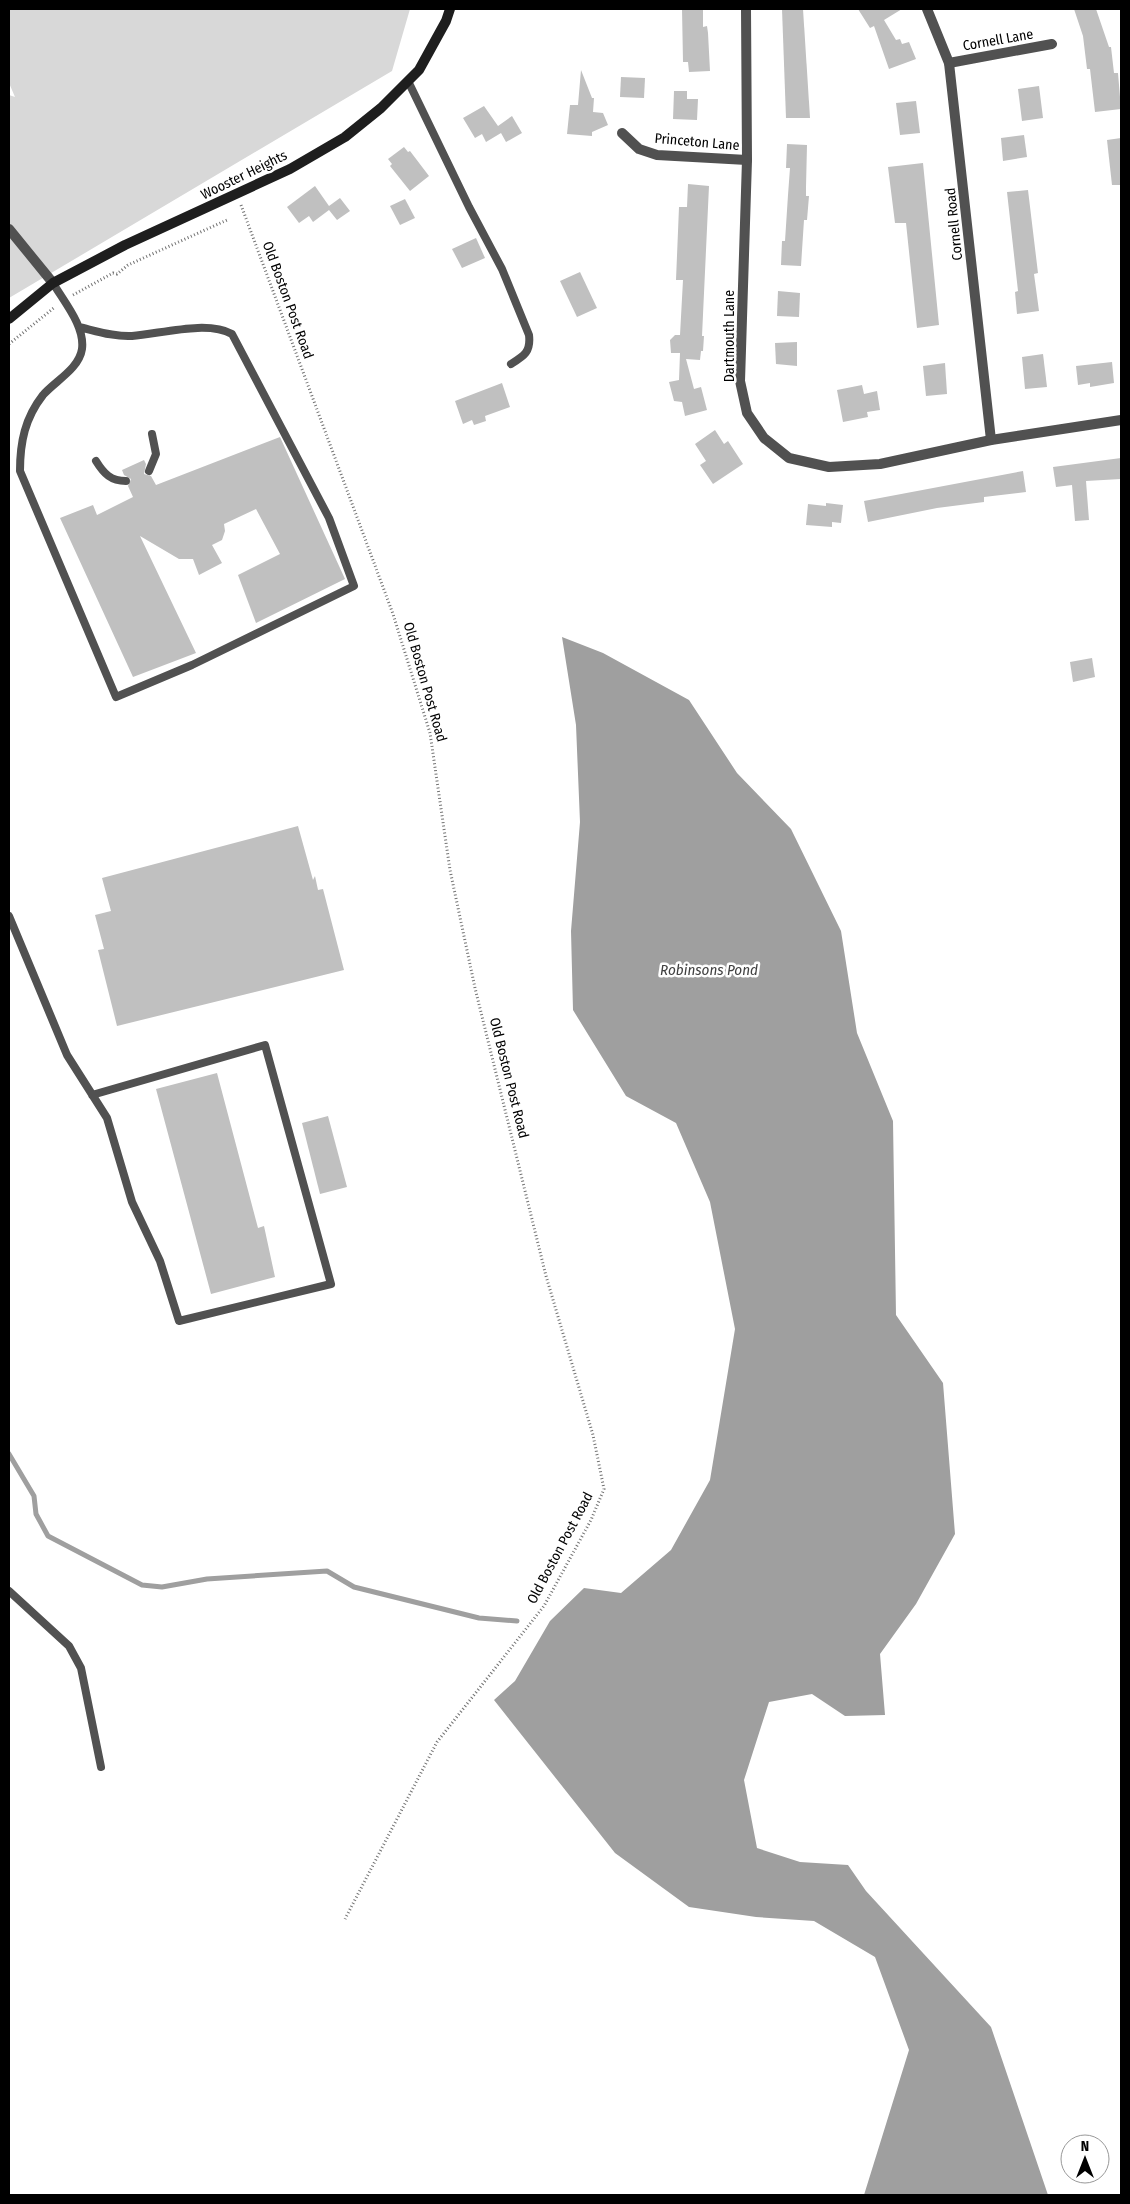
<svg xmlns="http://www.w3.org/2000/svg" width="1130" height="2204" viewBox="0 0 1130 2204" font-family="'Fira Sans Condensed',sans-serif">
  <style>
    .green { fill: #d8d8d8 }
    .water { fill: #9f9f9f }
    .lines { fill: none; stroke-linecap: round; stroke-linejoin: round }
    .stream { stroke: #9f9f9f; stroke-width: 5 }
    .building { fill: #c0c0c0 }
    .path { stroke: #737373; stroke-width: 3; stroke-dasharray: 1 2.5; stroke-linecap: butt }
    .service { stroke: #515151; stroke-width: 8 }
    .minor { stroke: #515151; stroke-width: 10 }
    .secondary { stroke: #1e1e1e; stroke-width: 10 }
    .labels { text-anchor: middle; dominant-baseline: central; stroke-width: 5; stroke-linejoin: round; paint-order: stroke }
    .street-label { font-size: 14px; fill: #000; stroke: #fff }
    .water-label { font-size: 15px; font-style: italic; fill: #404040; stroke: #fff }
  </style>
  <rect width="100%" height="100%" fill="#fff"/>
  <path class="green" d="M9,9H410L392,71L9,298V95L15,97L9,83Z"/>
  <path class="water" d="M562,637L603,653L689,700L737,773L791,829L841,931L857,1033L893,1121L896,1315L943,1383L955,1534L916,1604L880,1654L885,1715L845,1716L812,1694L769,1702L744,1780L757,1848L800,1862L848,1865L866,1891L991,2027L1048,2195H864L909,2050L875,1957L814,1921L756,1917L689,1907L615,1853L494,1700L515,1681L550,1621L584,1588L621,1593L671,1550L710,1480L735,1329L710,1202L676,1123L626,1096L573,1010L571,931L580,822L576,725Z"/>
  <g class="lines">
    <path class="stream" d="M9,1454L34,1496L36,1514L48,1536L142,1585L162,1587L207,1579L327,1571L354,1587L479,1618L517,1621"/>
  </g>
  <g class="building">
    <path d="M682,9H703V27L707,26L708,33L710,71L689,72L688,62H683Z"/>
    <path d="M782,9H803L810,118H786Z"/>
    <path d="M858,9H902L884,20L896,40L900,39L902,44L909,42L916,59L889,69L874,26L870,28Z"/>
    <path d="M1074,9H1096L1109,47H1111L1114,73H1118L1121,109L1095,112L1090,69H1087L1083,36Z"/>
    <path d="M581,70L592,98H594L593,112L603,113L608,125L592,132V136L567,134L570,105H578Z"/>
    <path d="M621,77L645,78L644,98L620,97Z"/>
    <path d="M1039,86L1043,118L1022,121L1018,89Z"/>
    <path d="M674,91H687V99H698L697,120L673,119Z"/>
    <path d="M916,101L920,133L900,135L896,103Z"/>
    <path d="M484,106L498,126L512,116L522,133L506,142L501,133L486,142L482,134L475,138L463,118Z"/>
    <path d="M1024,135L1027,157L1003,161L1001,138Z"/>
    <path d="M1121,138V185H1112L1107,140Z"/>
    <path d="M787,144L807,145L806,187V196H809L807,220H804L801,266L781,265L782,241H785L788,195L790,168H786Z"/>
    <path d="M404,147L408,152L410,151L429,176L410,191L390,166L392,164L388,159Z"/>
    <path d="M923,163L939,325L917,328L906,223H895L888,167Z"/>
    <path d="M688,184L709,186L702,336H704L703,351H701L700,360L686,359L694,389L701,387L707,410L685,416L682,402L674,401L669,382L679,380L680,353H671L670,340L675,335H680L683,280H676L679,207H687Z"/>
    <path d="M315,186L329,206L340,198L350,211L337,220L329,210L313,222L309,216L299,223L287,207Z"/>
    <path d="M1028,190L1038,273L1034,274L1039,311L1017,314L1015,292L1018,291L1007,192Z"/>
    <path d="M405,199L415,218L400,225L390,206Z"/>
    <path d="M476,238L485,258L462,268L452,249Z"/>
    <path d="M580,272L597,308L577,317L560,281Z"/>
    <path d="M778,291L800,293L799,317L777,316Z"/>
    <path d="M797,342V366L776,364L775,343Z"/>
    <path d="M1043,354L1047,387L1025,389L1022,357Z"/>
    <path d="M1112,362L1114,383L1090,387V383L1078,385L1076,366Z"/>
    <path d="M945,363L947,394L926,396L923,366Z"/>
    <path d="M502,383L510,407L485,416L486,421L474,425L472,420L463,424L455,401Z"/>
    <path d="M862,385L864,394L877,391L880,410L867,412L868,417L843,422L837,390Z"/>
    <path d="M715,430L724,444L728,441L743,464L713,484L700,465L706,461L695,444Z"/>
    <path d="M280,437L345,579L256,623L238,575L280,554L256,509L224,524L225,531L222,540L212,545L222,563L199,575L193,559H179L140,536L196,653L133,677L60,518L93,505L97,515L133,497L128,486L131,479L124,475L122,470L144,460L146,464L144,474L151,476L156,485Z"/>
    <path d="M1121,458V479L1086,481L1089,520L1075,521L1072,485L1056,487L1053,467Z"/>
    <path d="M1023,471L1026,492L984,497V502L937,508L868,522L864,501Z"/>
    <path d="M826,503L843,505L841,523L832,522V527L806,525L808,504L826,506Z"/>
    <path d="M1092,658L1095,677L1073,682L1070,662Z"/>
    <path d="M298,826L313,880L315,876L318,890L323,889L344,970L117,1026L98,950L104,949L95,915L111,911L102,878Z"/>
    <path d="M217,1073L258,1228L264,1226L275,1277L211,1294L156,1089Z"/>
    <path d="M328,1116L347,1187L320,1194L302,1123Z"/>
  </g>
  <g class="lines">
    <g class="path">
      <path d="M241,205L393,614L430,733L450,870L475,988L546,1276L593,1435L604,1489L591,1520L544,1606L437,1742L345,1919"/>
      <path d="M73,295L113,273L117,274L128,265L227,220"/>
      <path d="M9,344L55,307"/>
    </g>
    <g class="service">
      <path d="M408,81L469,207L502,269L529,335C531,352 524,356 511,364"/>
      <path d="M53,283C64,302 85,326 82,349C79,369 55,381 43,395C25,418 20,442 20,471L116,697L192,665L354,586L329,518L232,334C207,320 160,334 132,336C114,337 96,331 79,327"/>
      <path d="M96,461C104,474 111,481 126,481"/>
      <path d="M149,471L156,454L152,434"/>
      <path d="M9,916L67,1055L107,1118L132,1202L160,1261L179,1321L331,1284L265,1045L92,1095"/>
      <path d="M9,1591L69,1646L81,1668L101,1767"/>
    </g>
    <g class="minor">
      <path d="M746,9L747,160L740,381L747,413L764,438L789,458L829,467L880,464L991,440L1121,420"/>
      <path d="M927,9L949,63L991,440"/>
      <path d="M949,63L1052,44"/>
      <path d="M622,133L639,149L657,155L747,160"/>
      <path d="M9,229L53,283"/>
    </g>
    <path class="secondary" d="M9,319L53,283L125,245L290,169L345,137L381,108L419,70L446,21L450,9"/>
  </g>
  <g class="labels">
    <g class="street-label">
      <text transform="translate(998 40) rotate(-10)">Cornell Lane</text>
      <text transform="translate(697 142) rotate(5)">Princeton Lane</text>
      <text transform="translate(244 175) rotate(-26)">Wooster Heights</text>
      <text transform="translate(954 224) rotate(-96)">Cornell Road</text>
      <text transform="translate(288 300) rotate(70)">Old Boston Post Road</text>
      <text transform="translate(729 336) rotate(-90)">Dartmouth Lane</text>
      <text transform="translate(425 682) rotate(74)">Old Boston Post Road</text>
      <text transform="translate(509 1078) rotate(76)">Old Boston Post Road</text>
      <text transform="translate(560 1548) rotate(-62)">Old Boston Post Road</text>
    </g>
    <g class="water-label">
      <text x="709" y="970">Robinsons Pond</text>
    </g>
  </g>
  <rect width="1130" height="2204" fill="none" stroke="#000000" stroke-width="20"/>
  <g transform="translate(1085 2159)"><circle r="24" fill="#ffffff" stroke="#999999"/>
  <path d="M0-4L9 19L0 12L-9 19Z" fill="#000000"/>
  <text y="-8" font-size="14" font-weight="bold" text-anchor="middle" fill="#000000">N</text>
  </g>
</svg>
